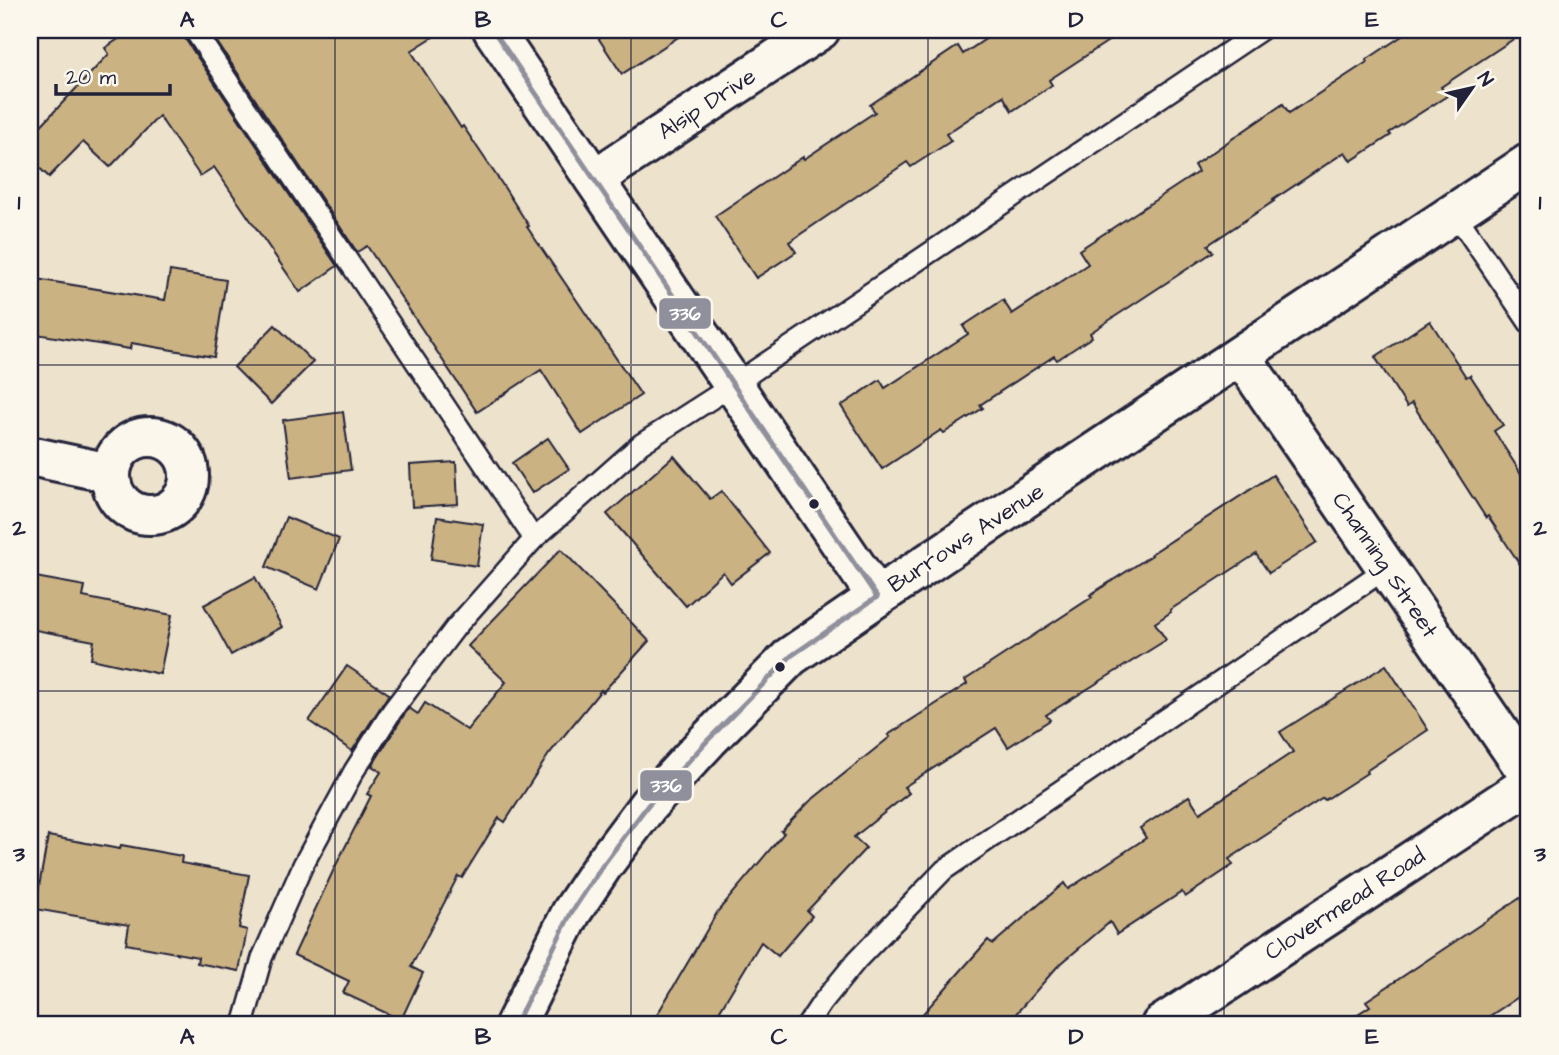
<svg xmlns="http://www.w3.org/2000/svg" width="1559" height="1055" viewBox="0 0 1559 1055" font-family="'Architects Daughter',sans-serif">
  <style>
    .building { fill: #cbb282; stroke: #22223b; stroke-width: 2 }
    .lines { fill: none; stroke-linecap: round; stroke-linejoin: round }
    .service-casing { stroke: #22223b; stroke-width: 24 }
    .minor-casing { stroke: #22223b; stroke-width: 44 }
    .tertiary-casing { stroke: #22223b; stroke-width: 44 }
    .service { stroke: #fbf7ec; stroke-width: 19 }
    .minor { stroke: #fbf7ec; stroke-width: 38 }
    .tertiary { stroke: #fbf7ec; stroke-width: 38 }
    .bus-1-casing { stroke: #fbf7ec; stroke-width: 10 }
    .bus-1 { stroke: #90909d; stroke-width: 5 }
    .grid { fill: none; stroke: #22223b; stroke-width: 2; stroke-opacity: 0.55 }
    .bus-dot { fill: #22223b; stroke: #fbf7ec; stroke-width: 2.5 }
    .labels { text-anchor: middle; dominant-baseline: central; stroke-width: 5; stroke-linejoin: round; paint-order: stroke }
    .street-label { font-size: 23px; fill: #22223b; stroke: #fbf7ec }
    .line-badge { stroke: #fbf7ec; stroke-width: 2.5 }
    .badge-label { font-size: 19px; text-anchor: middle; font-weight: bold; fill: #fff }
    .neatline { fill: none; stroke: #22223b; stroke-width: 2.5 }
    .grid-label { font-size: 23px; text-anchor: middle; font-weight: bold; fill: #22223b }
  </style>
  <rect width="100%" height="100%" fill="#ede2cc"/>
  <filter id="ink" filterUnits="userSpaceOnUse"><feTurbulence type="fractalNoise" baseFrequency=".0143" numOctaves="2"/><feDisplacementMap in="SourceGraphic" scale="14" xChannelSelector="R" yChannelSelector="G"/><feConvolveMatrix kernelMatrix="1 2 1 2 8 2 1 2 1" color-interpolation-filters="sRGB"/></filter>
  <g filter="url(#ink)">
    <g class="building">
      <path d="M132,30H182L184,37L337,266L300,292L214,167L200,176L159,116L110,167L83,142L49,177L30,159V137L109,54L105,48Z"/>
      <path d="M209,30H444L411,51L461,128L463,126L502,184L529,226L527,227L641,395L582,434L541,370L477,412L367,246L357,252Z"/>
      <path d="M593,30H689L622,74Z"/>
      <path d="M999,30H1125L1049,80L1052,85L1012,111L1003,96L946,134L951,141L911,167L907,162L789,242L796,252L756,278L715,216L803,157L804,159L875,112L870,105L958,46L963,54Z"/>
      <path d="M1411,30H1527L1441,87L1447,96L1389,133L1391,135L1351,161L1345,152L1273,200L1274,201L1208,245L1213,252L1090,333L1092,337L1057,360L1054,356L980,405L983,408L944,433L941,430L882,469L841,406L880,380L885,388L968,334L963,326L1003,300L1012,314L1088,264L1079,250L1198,172L1194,165L1283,104L1289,113L1367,62L1366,60Z"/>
      <path d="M170,271L226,280L214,357L131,343L130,349L30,333V278L165,300Z"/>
      <path d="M1430,321L1466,377L1470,375L1503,425L1494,431L1529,486V578L1488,516L1486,518L1412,403L1407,407L1375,357Z"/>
      <path d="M275,325L313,362L271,404L234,367Z"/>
      <path d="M343,412L351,470L291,478L283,420Z"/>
      <path d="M548,438L569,469L532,493L512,463Z"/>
      <path d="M674,456L710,499L721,491L770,553L731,583L723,572L686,606L607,514Z"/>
      <path d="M456,462L458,504L412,507L410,465Z"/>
      <path d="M1273,475L1317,542L1269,573L1256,554L1170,610L1171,612L1155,623L1166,640L1046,715L1050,720L1008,747L996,728L904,787L909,793L854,837L866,848L807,911L812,916L778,956L761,942L711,1025H651L718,911L784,833L781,831L809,802L890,737L888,735L967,684L965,680L1092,597L1090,595L1152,555L1151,554Z"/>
      <path d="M286,517L339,539L319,589L266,567Z"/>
      <path d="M437,517L483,524L477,566L431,559Z"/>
      <path d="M561,549L649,641L603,692L601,690L549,754L505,822L499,818L462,878L458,876L411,967L423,973L401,1020L343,993L349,981L294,955L334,869L371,796L367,794L381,772L372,766L402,718L409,708L418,714L425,703L467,730L506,682L468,646Z"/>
      <path d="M30,576L85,586L83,597L172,615L160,674L91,659L94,641L30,629Z"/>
      <path d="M255,577L282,627L231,655L204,605Z"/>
      <path d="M1386,665L1428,730L1366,771L1367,773L1325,800L1323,798L1229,859L1233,865L1185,897L1182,892L1117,934L1110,922L1057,967L1006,1025H913L988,940L993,944L1064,883L1068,889L1146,838L1140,828L1189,796L1200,813L1293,752L1280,732Z"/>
      <path d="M347,666L389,694L352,751L309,721Z"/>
      <path d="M48,836L120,849L121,845L182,856L181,863L249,875L239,928L247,930L239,971L197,963L198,957L126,944L129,925L35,909Z"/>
      <path d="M1529,892V990L1476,1025H1341L1370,1006L1366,1001Z"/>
    </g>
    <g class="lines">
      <g class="service-casing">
        <g id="service">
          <path d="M194,30L534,539"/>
          <path d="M1455,213L1529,323"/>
          <path d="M243,1025L262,958L303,865L354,771L392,711L456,627L534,539L641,444L733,385L1261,30"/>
          <path d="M807,1025L821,1004L857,960L944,870L1387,568"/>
        </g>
      </g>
      <g class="minor-casing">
        <g id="minor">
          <path d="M493,30L877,597"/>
          <path d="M594,179L820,30"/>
          <path d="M1241,356L1529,775"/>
          <circle cx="150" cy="476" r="39"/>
          <path d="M30,456L110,473"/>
          <path d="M1161,1025L1529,784"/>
        </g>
      </g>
      <g class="tertiary-casing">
        <path id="tertiary" d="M515,1025L571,913L603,865L648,805L708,740L791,656L877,597L1529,163"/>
      </g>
      <use href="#service" class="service"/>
      <use href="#minor" class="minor"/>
      <use href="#tertiary" class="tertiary"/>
      <g class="bus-1-casing">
        <g id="bus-1">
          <path d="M493,30L877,597"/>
          <path d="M515,1025L571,913L603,865L648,805L708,740L791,656L877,597"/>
        </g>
      </g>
      <use href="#bus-1" class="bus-1"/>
    </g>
  </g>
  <path class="grid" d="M335,30V1025M631,30V1025M928,30V1025M1224,30V1025M30,365H1529M30,691H1529"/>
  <g class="bus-dot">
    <circle cx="814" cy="504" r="6"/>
    <circle cx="780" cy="667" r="6"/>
  </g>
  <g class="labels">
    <g class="street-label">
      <text transform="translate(707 104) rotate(-33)">Alsip Drive</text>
      <text transform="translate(966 538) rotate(-33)">Burrows Avenue</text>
      <text transform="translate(1385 565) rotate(56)">Channing Street</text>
      <text transform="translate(1345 904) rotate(-33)">Clovermead Road</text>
    </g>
  </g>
  <g class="line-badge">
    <rect x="658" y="297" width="54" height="33" rx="7" fill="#90909d"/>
    <rect x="639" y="769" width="54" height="33" rx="7" fill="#90909d"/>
  </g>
  <g class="badge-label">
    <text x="685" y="320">336</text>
    <text x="666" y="792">336</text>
  </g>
  <rect width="1559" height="1055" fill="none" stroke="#fbf7ec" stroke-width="77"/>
  <g transform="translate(1472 88) rotate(56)" stroke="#fbf7ec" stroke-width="5" paint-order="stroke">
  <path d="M0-5L12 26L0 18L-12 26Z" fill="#22223b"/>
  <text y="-10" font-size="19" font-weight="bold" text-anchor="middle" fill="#22223b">N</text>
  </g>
  <path d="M56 84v10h114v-10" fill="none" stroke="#22223b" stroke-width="3.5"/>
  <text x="66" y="84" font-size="21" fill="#22223b" stroke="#fbf7ec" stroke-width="5" paint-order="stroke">20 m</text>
  <rect x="38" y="38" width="1482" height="978" class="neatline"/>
  <g class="grid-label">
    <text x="187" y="27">A</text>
    <text x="483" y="27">B</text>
    <text x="779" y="27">C</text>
    <text x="1076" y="27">D</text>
    <text x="1372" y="27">E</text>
    <text x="19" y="209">1</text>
    <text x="1540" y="209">1</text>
    <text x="19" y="535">2</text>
    <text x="1540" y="535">2</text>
    <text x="19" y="861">3</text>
    <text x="1540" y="861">3</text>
    <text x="187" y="1044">A</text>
    <text x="483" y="1044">B</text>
    <text x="779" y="1044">C</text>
    <text x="1076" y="1044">D</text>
    <text x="1372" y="1044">E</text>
  </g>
</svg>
